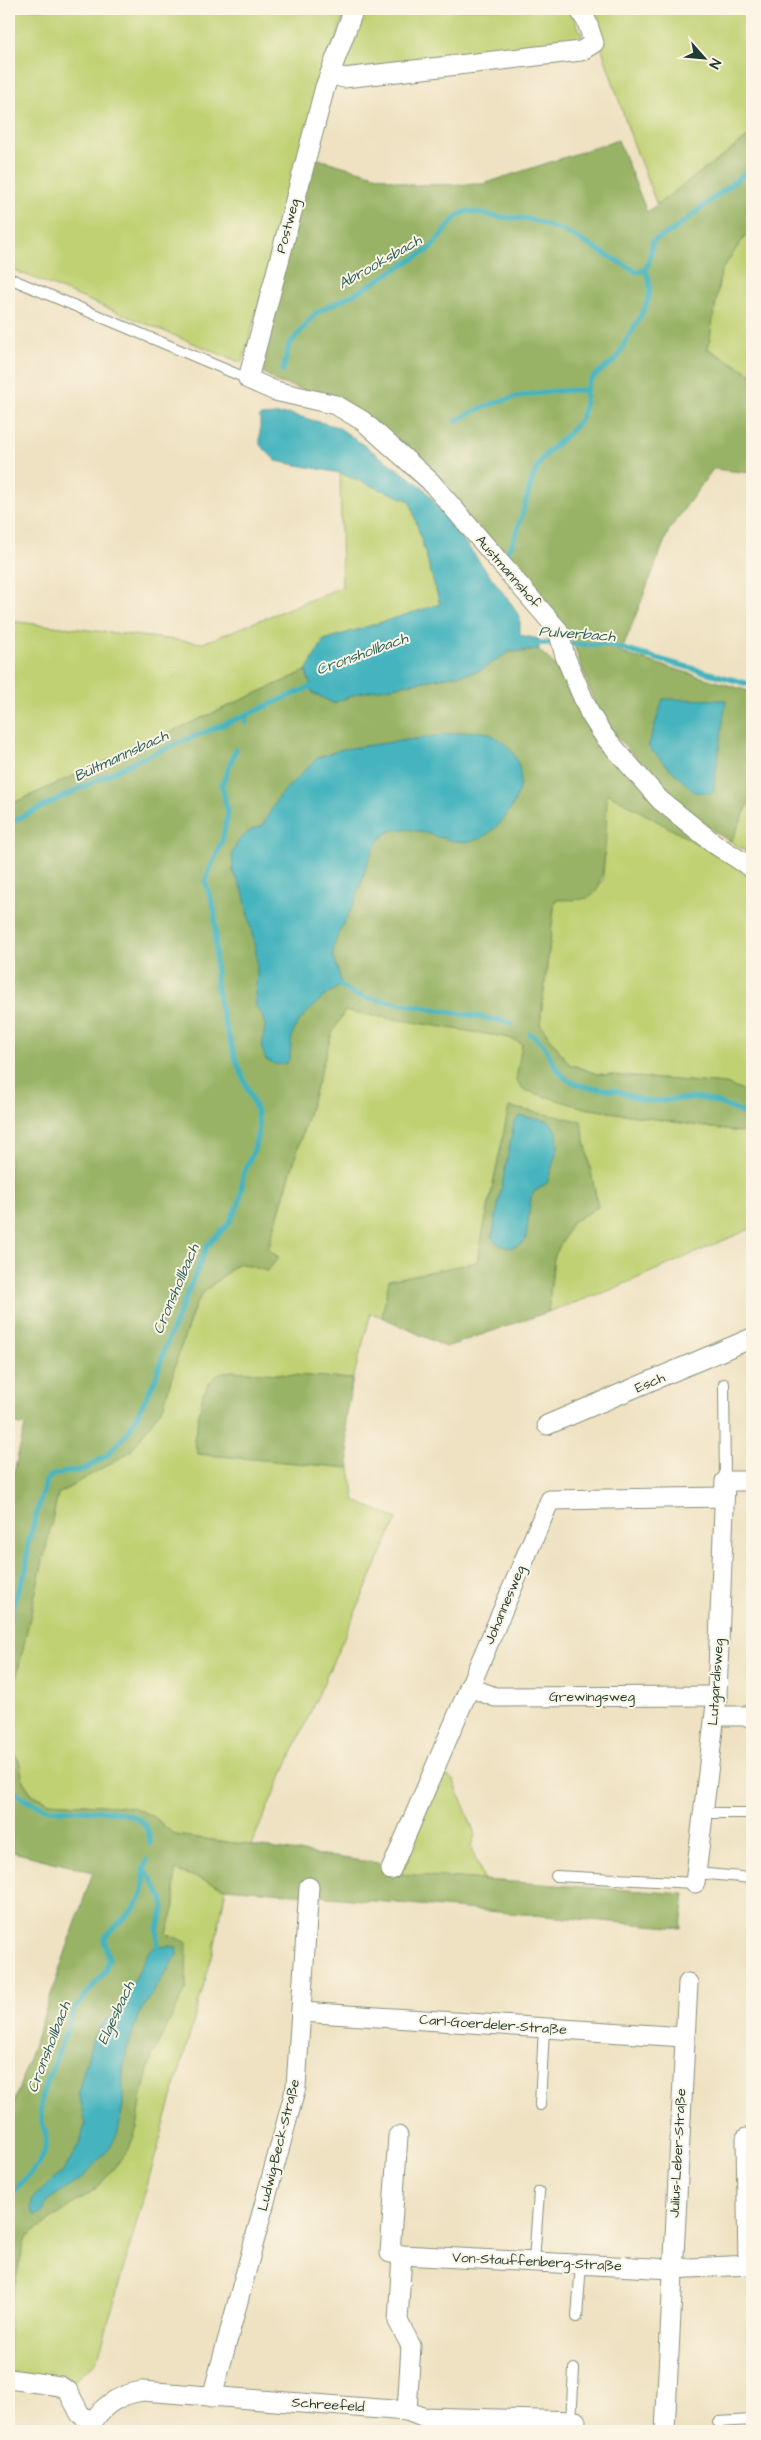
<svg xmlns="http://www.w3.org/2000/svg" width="761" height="2440" viewBox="0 0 761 2440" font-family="'Architects Daughter',sans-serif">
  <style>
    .green { fill: #c0d173; stroke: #708754 }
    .forest { fill: #98b365; stroke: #5c784c; fill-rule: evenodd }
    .water { fill: #44b4be; stroke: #327879 }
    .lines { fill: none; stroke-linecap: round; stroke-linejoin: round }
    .stream { stroke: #44b4be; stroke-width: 5.5 }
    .service-casing { stroke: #87907b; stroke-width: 12 }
    .minor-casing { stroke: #87907b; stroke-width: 21 }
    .service { stroke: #fff; stroke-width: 10 }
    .minor { stroke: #fff; stroke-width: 19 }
    .labels { text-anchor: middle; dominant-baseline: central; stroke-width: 4; stroke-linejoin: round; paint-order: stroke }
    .street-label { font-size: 14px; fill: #1f3d34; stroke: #fcf5e5 }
    .water-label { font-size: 15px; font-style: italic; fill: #2a615d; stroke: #fcf5e5 }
  </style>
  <rect width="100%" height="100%" fill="#fcf5e5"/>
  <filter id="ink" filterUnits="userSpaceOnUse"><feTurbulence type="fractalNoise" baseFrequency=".02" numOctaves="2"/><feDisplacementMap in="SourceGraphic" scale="10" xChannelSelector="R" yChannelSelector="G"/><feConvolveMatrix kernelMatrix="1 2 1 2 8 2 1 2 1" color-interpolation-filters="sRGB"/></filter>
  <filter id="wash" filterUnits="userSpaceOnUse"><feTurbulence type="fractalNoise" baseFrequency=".0096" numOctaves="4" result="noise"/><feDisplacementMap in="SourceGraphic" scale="20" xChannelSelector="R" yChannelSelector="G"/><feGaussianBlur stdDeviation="1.12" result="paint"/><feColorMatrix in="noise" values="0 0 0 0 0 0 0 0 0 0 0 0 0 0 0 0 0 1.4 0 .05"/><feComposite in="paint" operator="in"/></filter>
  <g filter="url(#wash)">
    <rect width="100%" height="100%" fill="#efe2c2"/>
    <g class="green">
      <path d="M9,9H346L321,85L242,363L9,268Z"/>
      <path d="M362,9H569L582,35L574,48L347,70L341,65Z"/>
      <path d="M585,9H752V134L657,205L631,137L592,19Z"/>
      <path d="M752,232V374L708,349L721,271L742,240Z"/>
      <path d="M340,473L411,501L440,605L324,640L306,671L9,805V621L203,643L342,587Z"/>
      <path d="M607,792L712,852L752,878V1095L726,1084L597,1074L569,1064L540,1024L555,900L581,899L603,881Z"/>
      <path d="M752,796V855L731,842Z"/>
      <path d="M345,1010L510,1038L523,1044L516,1080L524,1089L584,1108L752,1134V1228L608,1291L548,1312L554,1257L572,1222L598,1207L581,1122L509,1107L477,1262L389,1281L382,1317L371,1313L353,1379L232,1371L203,1394L194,1440L198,1454L350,1468L355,1501L397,1519L251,1845L175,1835L154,1817L132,1807L48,1802L32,1794L23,1781L19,1760L9,1749V1710L58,1494L130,1451L164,1405L178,1355L195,1306L204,1292L239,1263L267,1271L279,1257L268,1250L332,1033Z"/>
      <path d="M442,1772L454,1781L475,1834L471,1847L484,1880L399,1874Z"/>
      <path d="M175,1870L226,1888L214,1949L97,2362L70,2383L9,2373V2307L26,2237L98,2187L137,2128L142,2094L152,2056L186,1989L167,1934L174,1909Z"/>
    </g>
    <g class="forest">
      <path d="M752,134V232L742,240L721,271L708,349L752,374V473L713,469L669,530L621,653L752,692V796L731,842L710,829L666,790L611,731L596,708L570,634L555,613L339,400L277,382L257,368L311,157L411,185L483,184L618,140L647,212Z"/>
      <path d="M539,650L557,667L580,714L607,753L712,852L607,793C606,813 608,884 593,895C584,902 566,899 555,900L540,1024L569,1064L597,1074L726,1084L752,1095V1134L584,1108L524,1090L516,1080L522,1044L510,1038L345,1011L332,1033L268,1249L279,1258L267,1271L239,1263L204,1291L195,1306L178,1355L164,1405L130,1452L58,1494L9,1710V1492L25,1426L9,1422V805L306,671L313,693L333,703L362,692L479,671L507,653Z"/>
      <path d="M509,1107L581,1121L598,1207L572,1222L554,1257L548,1312L446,1347L382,1317L389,1280L477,1262ZM557,1132L547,1183L534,1192L531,1197Z"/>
      <path d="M232,1371L353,1379L345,1419L350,1468L198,1454L194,1440L203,1394L210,1382L219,1373Z"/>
      <path d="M9,1749L19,1760L23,1781L32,1794L48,1802L133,1807L154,1817L175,1835L379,1863L399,1874L685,1894L681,1928L226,1888L175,1870L174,1909L167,1934L187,1942L186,1989L152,2056L142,2094L137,2128L128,2151L98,2187L26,2237L9,2307V2117L93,1872L9,1851Z"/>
    </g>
    <g class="water">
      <path d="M290,414L338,427L423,487L513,606L520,618V635L539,639V650L511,651L479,671L359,693L333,703L313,693L306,671L324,640L440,604L410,501L340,473L276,461L260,445V416Z"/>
      <path d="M663,699L726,700L713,793L694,792L648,747Z"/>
      <path d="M464,732C470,732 478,731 483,732C494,734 502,741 509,748C536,777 510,824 479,839C448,853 401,809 379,841C366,858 363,881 355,901C348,918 335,934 333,953C333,960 341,974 341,986C327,992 302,1015 295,1028C289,1040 293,1052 287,1063L277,1065L266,1060L262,1049L265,1026L262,1015L256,1007L255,995L257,974L256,952L243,891L233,872L232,854L239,840L251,830L262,826L279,796L317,758L343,749Z"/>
      <path d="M520,1116L549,1121L557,1132L558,1147L547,1183L534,1192L531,1197L526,1239C519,1251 498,1250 492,1237L514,1123Z"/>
      <path d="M168,1946L176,1947L177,1955L139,2014L127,2049L123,2070V2105L118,2132L110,2148L81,2179L51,2198L45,2205L44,2212L37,2215L33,2213L31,2206L33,2198L62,2172L72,2158L82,2136L85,2124L84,2114L78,2092L93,2038L102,2024L121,2007L149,1951L153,1948Z"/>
    </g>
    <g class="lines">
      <g class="stream">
        <path d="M283,371L289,345L316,313L356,293L430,249L457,216L467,211L499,217L529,219L564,231L637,272L645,270C651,262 650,251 653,241L672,231L752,168"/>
        <path d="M456,421C495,397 541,390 586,390"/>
        <path d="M509,550C524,522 526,486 541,461C550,446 569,437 580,420C588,406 583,390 590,381C596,372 608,367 616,359C621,352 624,343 629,336C640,318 659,292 645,270"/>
        <path d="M533,643L608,645L752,685"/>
        <path d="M246,723V715L317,684"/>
        <path d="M9,823L138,760L246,715"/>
        <path d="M341,986L353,994L367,998L504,1021L512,1024"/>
        <path d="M530,1034C550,1044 551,1069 568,1080C585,1090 602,1087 620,1092C633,1096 642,1102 656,1101C670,1101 684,1097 698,1098C717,1099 734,1112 752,1115"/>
        <path d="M9,1625L14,1601L26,1571L28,1543L46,1481L52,1475L85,1469L107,1455L129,1431L155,1380L166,1345L207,1246L229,1223L240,1201L243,1175L254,1150L259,1127L256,1109L236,1060L222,1014L216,983L215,911L205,881L222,841L228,814L222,785L236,749"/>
        <path d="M9,1786C19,1798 30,1804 45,1808C76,1816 151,1796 150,1844"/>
        <path d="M143,1869L151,1878L161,1896L164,1907L157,1931L158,1954"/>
        <path d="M9,2197L38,2165L45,2149L46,2135L41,2119V2098L75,2008L104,1973L109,1960L104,1939C116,1922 134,1915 142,1894C146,1883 142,1871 147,1860"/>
      </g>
    </g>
  </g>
  <g filter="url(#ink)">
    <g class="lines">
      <g class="service-casing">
        <g id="service">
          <path d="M9,278L248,379"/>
          <path d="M724,1384L725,1481"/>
          <path d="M703,1813H752"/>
          <path d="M696,1873L752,1878"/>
          <path d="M556,1876L695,1883"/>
          <path d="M540,2105L544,2028"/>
          <path d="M534,2261L539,2192"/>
          <path d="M577,2317L581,2264"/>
          <path d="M571,2421L574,2369"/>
          <path d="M718,2422L752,2420"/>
        </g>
      </g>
      <g class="minor-casing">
        <g id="minor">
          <path d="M354,9L325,87L248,379L275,391L336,405L363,421L430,481L558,630L565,656L590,714L604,736L660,800L716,845L752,868"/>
          <path d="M330,74L344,78L581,51L594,43L587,22L579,9"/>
          <path d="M547,1425L752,1338"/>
          <path d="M469,1687L495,1697L717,1696"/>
          <path d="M715,1716H752"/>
          <path d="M391,1870L550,1500L724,1497"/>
          <path d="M695,1883L717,1696L725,1481H752"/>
          <path d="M301,2012L684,2037"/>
          <path d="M398,2136L390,2253L402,2255"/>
          <path d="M9,2379L60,2386L68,2391L80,2414L92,2423"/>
          <path d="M212,2397L296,2087L309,1887"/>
          <path d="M407,2411L411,2346L398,2321L402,2255L672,2269L748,2265L746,2138"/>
          <path d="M88,2431C99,2407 117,2395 142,2391L407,2411L422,2417L576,2421"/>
          <path d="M665,2431L688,1983"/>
        </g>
      </g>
      <use href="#service" class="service"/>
      <use href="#minor" class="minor"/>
    </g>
  </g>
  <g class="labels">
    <g class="street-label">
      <text transform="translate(288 226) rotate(-75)">Postweg</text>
      <text transform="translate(508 572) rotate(49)">Austmannshof</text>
      <text transform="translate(650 1383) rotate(-23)">Esch</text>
      <text transform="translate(505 1605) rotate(-67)">Johannesweg</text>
      <text transform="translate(716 1682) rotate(-86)">Lutgardisweg</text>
      <text x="592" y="1697">Grewingsweg</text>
      <text transform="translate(493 2025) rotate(4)">Carl-Goerdeler-Straße</text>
      <text transform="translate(279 2145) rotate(-76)">Ludwig-Beck-Straße</text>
      <text transform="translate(678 2153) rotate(-87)">Julius-Leber-Straße</text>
      <text transform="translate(537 2262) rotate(3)">Von-Stauffenberg-Straße</text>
      <text transform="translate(328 2405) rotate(4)">Schreefeld</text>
    </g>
    <g class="water-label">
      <text transform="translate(380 262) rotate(-30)">Abrooksbach</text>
      <text transform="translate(577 634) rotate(4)">Pulverbach</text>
      <text transform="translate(362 654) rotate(-20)">Cronshollbach</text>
      <text transform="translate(121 756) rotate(-25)">Bültmannsbach</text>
      <text transform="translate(176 1289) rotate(-67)">Cronshollbach</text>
      <text transform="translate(116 2013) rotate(-65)">Elgesbach</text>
      <text transform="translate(49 2047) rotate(-69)">Cronshollbach</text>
    </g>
  </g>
  <rect width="761" height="2440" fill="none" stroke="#fcf5e5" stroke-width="30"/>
  <g transform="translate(704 58) rotate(117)" stroke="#fcf5e5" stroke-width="4" paint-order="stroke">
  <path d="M0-4L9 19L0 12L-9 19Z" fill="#1f3d34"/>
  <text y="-8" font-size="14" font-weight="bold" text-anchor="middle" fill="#1f3d34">N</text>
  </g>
</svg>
